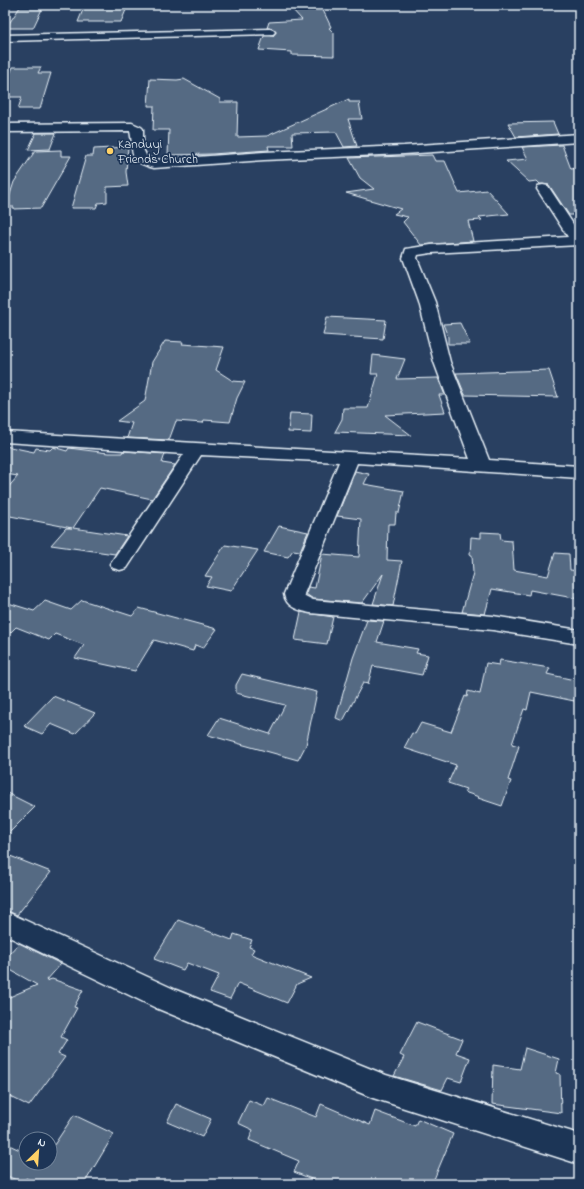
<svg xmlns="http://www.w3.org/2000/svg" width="584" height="1189" viewBox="0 0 584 1189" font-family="'Indie Flower',sans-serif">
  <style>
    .building { fill: #556a83; stroke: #e8f1f8 }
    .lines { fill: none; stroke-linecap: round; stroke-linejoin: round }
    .street-casing { stroke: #e8f1f8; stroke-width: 3 }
    .street { fill: #1d3557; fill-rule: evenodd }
    .poi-dot { fill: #ffd166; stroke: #1d3557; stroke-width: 1.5 }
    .labels { text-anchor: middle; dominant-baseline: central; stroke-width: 3.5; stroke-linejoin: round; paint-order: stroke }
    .far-poi-label { font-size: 13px; fill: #e8f1f8; stroke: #1d3557; text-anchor: start }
  </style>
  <rect width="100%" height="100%" fill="#294061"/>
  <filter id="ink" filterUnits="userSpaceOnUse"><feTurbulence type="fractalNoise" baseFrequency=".025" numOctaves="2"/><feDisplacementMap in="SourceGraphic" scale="8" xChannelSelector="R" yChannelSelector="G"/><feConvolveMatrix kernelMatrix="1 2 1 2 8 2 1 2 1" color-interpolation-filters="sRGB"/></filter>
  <g filter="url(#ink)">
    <g class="building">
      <path d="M85,5H128L121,22H78Z"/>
      <path d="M20,7H43L33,28H6Z"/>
      <path d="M291,8H322L331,27L329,28L334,33V56L292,55V52L259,50L264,36H273L276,32L273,29L267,28L269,22L302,20Z"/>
      <path d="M13,67H41L38,73H51L40,109H18L22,97H5V74H10Z"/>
      <path d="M150,79L177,80L184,79L220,99V102H238L237,137L267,136L349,99V102H359L362,119H348L357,146L344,147L336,132L292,133L293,146H268L269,150L212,154L168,155L169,130H153L154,106H148Z"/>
      <path d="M553,122L558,134L516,137L508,123Z"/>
      <path d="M36,133H56L50,149L28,150Z"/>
      <path d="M562,145L571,169L579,168V215H569L549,185L540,184L537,181L529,182L506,161L528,159L522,147Z"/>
      <path d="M128,147L126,172L128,186L107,187V202L98,203L96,208H71L86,156H93L94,149Z"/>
      <path d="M61,150V156H71L41,208L14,209V207H6L14,182L35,151Z"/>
      <path d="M432,155L435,161H445L459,193L487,190L509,214L479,217L482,220L468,221L473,241L421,245L403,222L408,217L394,214L401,209L346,193L374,189L360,178L349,158Z"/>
      <path d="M327,317L386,320L383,339L323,335Z"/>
      <path d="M460,323L470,344H448V337L443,324Z"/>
      <path d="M165,341L183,342L182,344L224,347L216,370L233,381L245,382L237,398L230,422L204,420L203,423L176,421L169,440L127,438L132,423L117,421L145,401L152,362Z"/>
      <path d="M373,355L405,359L397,379L438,378L445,395H439L445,412L385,415L411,435L335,432L342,419L343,408H368L378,374H371Z"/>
      <path d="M549,370L558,397L465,395L456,373Z"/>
      <path d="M290,413L312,414L311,433L288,432Z"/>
      <path d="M5,446L34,452L36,448L50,450L53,447L67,451L69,448L108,453H122L123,451L165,454L162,463L175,465L152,499L100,488L73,528L127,536L115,554L51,545L66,528H72L5,515V491L18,476L5,474Z"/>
      <path d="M355,471L369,474L364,484L404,491L399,513H396L395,524H388L387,560L402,561L393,606L373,604L383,574L362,603L313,599L306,594L308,587L315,588L322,554L359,557L361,519L337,516Z"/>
      <path d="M279,526L308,532L300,551L293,550L288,557L264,552Z"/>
      <path d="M481,532L500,533L501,540L512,541L514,570L548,576L555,553L569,554L570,570L579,571V599L530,590L529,595L492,589L485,614L462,612L473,573L472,555H470L471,537L481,538Z"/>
      <path d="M225,545L258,550L231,591L206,586L212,577L205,576Z"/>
      <path d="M82,600L132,616L139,608L217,629L203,648L195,645L193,651L154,640L135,671L75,658L84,645L55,634L49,640L16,627L5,638V602L34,611L45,601L71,610Z"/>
      <path d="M301,612L333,617L327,644L295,640Z"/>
      <path d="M367,620L384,621L377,642L418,649L416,653L428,655L422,675L373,666L368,684L363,683L343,721L336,718L353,658Z"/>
      <path d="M500,660L550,668L547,674L579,681V702L531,692L527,710L524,709L512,744L519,746L508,780L511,781L502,806L478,798L479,797L464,792L466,789L448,783L456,765L404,748L412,733L415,734L421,723L451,732L465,696L467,697L468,691L480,694L486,663L499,665Z"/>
      <path d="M242,674L317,692L306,745L298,760L208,735L219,718L270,734L285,705L236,693V685Z"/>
      <path d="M53,696L95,713L75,734L51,724L42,734L24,726Z"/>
      <path d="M5,792L35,807L5,837Z"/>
      <path d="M5,854L51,872L17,915L5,910Z"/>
      <path d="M178,920L232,940L234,934L252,940L249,947L254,949L251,954L311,978L297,984L287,1003L238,983L230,999L210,992L219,975L187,963L183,970L154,959Z"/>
      <path d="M19,943L61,964L46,981L52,979L83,990L74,1007L77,1008L61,1037L67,1040L58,1054L65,1057L29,1106L5,1094V999L37,985L5,967V958Z"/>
      <path d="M417,1022L462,1039L456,1053L470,1058L461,1082L448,1078L442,1090L394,1076L404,1057L400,1055Z"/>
      <path d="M525,1048L559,1059L556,1073L560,1074L561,1113L492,1104L493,1065L520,1069Z"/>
      <path d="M268,1098L316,1117L321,1104L370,1125L375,1111L415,1126L418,1119L453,1134L432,1184H324L294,1172L299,1161L249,1140L253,1130L238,1123L249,1100L264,1106Z"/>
      <path d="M176,1104L211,1119L202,1137L167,1122Z"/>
      <path d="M74,1115L114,1134L84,1184H38L26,1178L23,1183L5,1175V1143L26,1153V1163H50V1151Z"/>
    </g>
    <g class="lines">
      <g class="street-casing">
        <g id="street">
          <path d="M270,29L273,30L275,32L273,34L5,41V35Z"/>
          <path d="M132,123L141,127L143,129V149L147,157L155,160L264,152L404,146L579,134V142L404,154L264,160L154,168C125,161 135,151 130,131L5,132V124Z"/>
          <path d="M543,185L548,186L579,233V245L431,253L418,255L417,258L435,302L450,362L489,460L579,466V478L357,463L304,594L305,596L313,600L493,616L579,630V644L493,630L310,613C298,610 286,607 284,594L339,462L201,455L127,568L120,570L113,568L110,564L184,454L5,442V432L470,459L434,362L419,302L403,258L406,249L431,245L568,237L537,189L538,186Z"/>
          <path d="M5,911L176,990L386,1075L579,1134V1164L373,1098L156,1008L5,935Z"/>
        </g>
      </g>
      <use href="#street" class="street"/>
    </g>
  </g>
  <circle class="poi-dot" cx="110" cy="151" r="4"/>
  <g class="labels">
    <g class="far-poi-label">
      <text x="118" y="144">Kanduyi<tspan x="118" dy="15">Friends Church</tspan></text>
    </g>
  </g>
  <rect width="584" height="1189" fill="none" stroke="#1d3557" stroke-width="20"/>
  <rect x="10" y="10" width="564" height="1169" fill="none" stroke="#e8f1f8" stroke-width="1.5" filter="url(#ink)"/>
  <g transform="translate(38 1151) rotate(25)"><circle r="19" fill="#1d3557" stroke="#6e8097"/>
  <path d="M0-3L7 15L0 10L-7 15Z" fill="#ffd166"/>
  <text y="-6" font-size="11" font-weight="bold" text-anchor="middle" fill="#e8f1f8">N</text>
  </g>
</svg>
